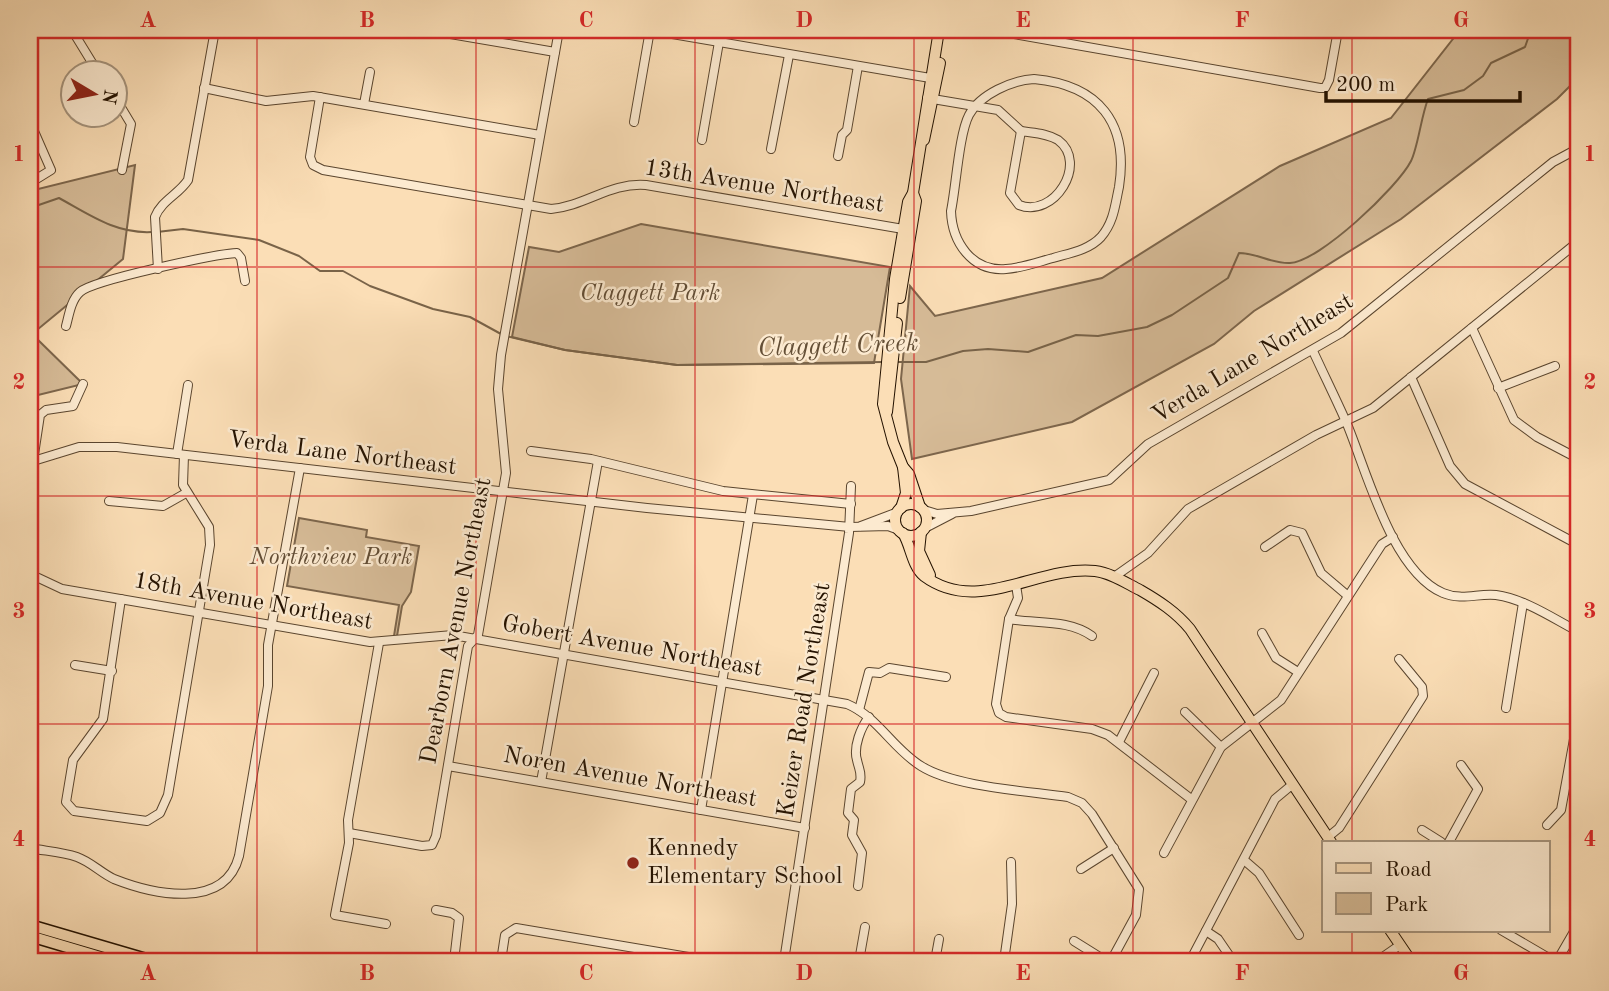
<svg xmlns="http://www.w3.org/2000/svg" width="1609" height="991" viewBox="0 0 1609 991" font-family="'Old Standard TT',serif">
  <style>
    .green { fill: #d6bb97; stroke: #7d664c; stroke-width: 2 }
    .lines { fill: none; stroke-linecap: round; stroke-linejoin: round }
    .stream { stroke: #796348; stroke-width: 2 }
    .minor-casing { stroke: #5a452e; stroke-width: 10 }
    .major-casing { stroke: #241200; stroke-width: 12 }
    .highway-casing { stroke: #241200; stroke-width: 13 }
    .minor { stroke: #fcead0; stroke-width: 8 }
    .major { stroke: #fbdeb6; stroke-width: 10 }
    .highway { stroke: #fbdeb6; stroke-width: 10 }
    .grid { fill: none; stroke: #d62828; stroke-width: 2; stroke-opacity: 0.55 }
    .poi-dot { fill: #8f2418; stroke: #fcead0; stroke-width: 2.5 }
    .labels { text-anchor: middle; dominant-baseline: central; stroke-width: 5; stroke-linejoin: round; paint-order: stroke }
    .street-label { font-size: 24px; fill: #241200; stroke: #fcead0 }
    .park-label { font-size: 24px; font-style: italic; fill: #624d35; stroke: #fcead0 }
    .poi-label { font-size: 24px; fill: #241200; stroke: #fcead0; text-anchor: start }
    .water-label { font-size: 26px; font-style: italic; fill: #644f36; stroke: #fcead0 }
    .neatline { fill: none; stroke: #d62828; stroke-width: 2.5 }
    .grid-label { font-size: 23px; text-anchor: middle; font-weight: bold; fill: #d62828 }
  </style>
  <rect width="100%" height="100%" fill="#fbdeb6"/>
  <filter id="stains"><feTurbulence type="fractalNoise" baseFrequency=".00286" numOctaves="4"/><feColorMatrix values="0 0 0 0 .2 0 0 0 0 .09 0 0 0 0 .02 0 0 0 .5 -.17"/></filter>
  <radialGradient id="worn" r=".72"><stop offset=".6" stop-color="#630" stop-opacity="0"/><stop offset="1" stop-color="#630" stop-opacity=".3"/></radialGradient>
  <g class="green">
    <path d="M1460,30H1579V77L1557,99L1401,219L1254,311L1214,344L1072,422L912,459L901,379L910,286L935,316L1102,278L1280,166L1391,118Z"/>
    <path d="M135,165L123,259L32,334L83,384L30,397V191Z"/>
    <path d="M641,224L890,267L874,363L677,365L565,350L512,337L529,247L559,252Z"/>
    <path d="M299,518L367,530L366,537L419,546L411,592L402,606L396,642H393L399,605L287,586Z"/>
  </g>
  <g class="lines">
    <g class="stream">
      <path d="M30,208L59,198C90,215 116,234 152,232"/>
      <path d="M157,232L183,229L259,240L299,256L320,271H343L370,286L433,309L470,317L501,334"/>
      <path d="M506,336L565,350L677,365L883,362"/>
      <path d="M895,362H926L963,351L988,349L1028,352L1076,335L1098,336L1147,327L1172,315L1228,278L1239,253C1257,253 1272,264 1290,263C1319,262 1398,187 1411,161C1418,147 1421,117 1428,99L1464,90L1483,76L1491,63L1525,47L1531,30"/>
    </g>
    <g class="minor-casing">
      <g id="minor">
        <path d="M72,30L99,74"/>
        <path d="M427,30L555,52"/>
        <path d="M649,30L936,79"/>
        <path d="M991,30L1320,88H1325L1329,80L1338,30"/>
        <path d="M1034,79C1099,85 1129,123 1119,187C1115,205 1114,222 1101,237C1089,250 1070,253 1053,258C1038,262 1022,268 1006,269C972,272 952,242 951,211C956,187 959,134 969,115C980,94 1013,80 1034,79Z"/>
        <path d="M204,88L266,101L313,96L540,135"/>
        <path d="M320,97L310,157L313,165L323,170L551,209C585,206 611,182 646,185L909,230"/>
        <path d="M927,98L998,110L1021,131"/>
        <path d="M116,99L131,124L122,170"/>
        <path d="M364,104L370,72"/>
        <path d="M30,122L51,170L30,183"/>
        <path d="M634,122L650,30"/>
        <path d="M1021,131C1033,133 1047,133 1058,140C1089,163 1054,219 1019,205L1010,193Z"/>
        <path d="M702,140L719,42"/>
        <path d="M771,149L789,55"/>
        <path d="M838,156L842,135L847,130L858,66"/>
        <path d="M158,269L155,217C161,201 179,194 188,180L215,30"/>
        <path d="M66,326C69,315 71,300 80,292C93,280 216,254 237,253L241,258L245,281"/>
        <path d="M1472,328L1514,420L1537,437L1579,459"/>
        <path d="M1313,351C1324,375 1336,399 1347,424C1367,472 1392,571 1443,593C1462,601 1478,593 1496,595C1525,599 1554,619 1579,632"/>
        <path d="M1411,377L1450,466L1465,484L1579,545"/>
        <path d="M1498,388L1555,366"/>
        <path d="M531,451L591,459L723,491L851,504"/>
        <path d="M177,454L188,385"/>
        <path d="M33,461L40,415L46,410L73,406L83,384"/>
        <path d="M30,462L79,447H117L647,508L850,527L888,526L899,530"/>
        <path d="M109,501L163,506L186,493"/>
        <path d="M924,510L937,514L971,511L1109,480L1148,444L1341,333L1553,162L1579,148"/>
        <path d="M861,526L898,512"/>
        <path d="M925,528L952,514"/>
        <path d="M1265,547L1290,530L1302,533L1321,573L1348,596"/>
        <path d="M30,574L62,589L370,642L453,635L847,704C878,717 893,749 921,766C954,787 1027,791 1068,797L1082,803L1092,814L1139,889L1136,915L1111,961"/>
        <path d="M1114,577L1148,553L1188,509L1316,435L1373,408L1579,241"/>
        <path d="M1016,585L1018,598L1009,619L996,704L999,713L1006,717L1092,729L1108,735L1191,799"/>
        <path d="M121,599L103,719L73,760L66,802L74,811L147,821L160,813L168,795L210,545L209,527L183,485L184,455"/>
        <path d="M1009,619C1037,624 1068,619 1092,636"/>
        <path d="M1262,633L1276,658L1298,672"/>
        <path d="M379,643L348,820L349,843L335,915L386,924"/>
        <path d="M75,665L112,671"/>
        <path d="M1506,708L1523,603"/>
        <path d="M859,710L869,672L880,673L889,668L946,677"/>
        <path d="M1185,712L1221,747"/>
        <path d="M1119,742L1154,673"/>
        <path d="M448,766L805,828"/>
        <path d="M541,782L598,461"/>
        <path d="M701,810L753,495"/>
        <path d="M1547,825L1561,810L1579,712"/>
        <path d="M1422,830L1441,842"/>
        <path d="M349,833L422,846L432,845L436,836L468,646L478,635L506,473L498,389L501,355L559,30"/>
        <path d="M1328,837L1339,828L1423,696L1422,687L1399,659"/>
        <path d="M1449,842L1478,789L1461,765"/>
        <path d="M30,848C45,851 62,852 77,857C91,862 101,873 114,879C152,894 225,911 239,856L268,686V645L300,468"/>
        <path d="M1164,853L1221,747L1281,700L1382,544L1393,537"/>
        <path d="M1244,860L1259,873L1299,935"/>
        <path d="M1081,869L1114,848"/>
        <path d="M858,886L862,853L852,835L854,820L848,813L851,789L860,782C862,772 859,770 857,760C853,747 861,727 869,717"/>
        <path d="M436,910L452,913L459,918L454,961"/>
        <path d="M1501,930L1554,961"/>
        <path d="M1206,931L1218,939L1233,961"/>
        <path d="M1074,941L1106,961"/>
        <path d="M426,958L435,961"/>
        <path d="M784,959L796,961"/>
        <path d="M501,961L505,935L516,928L712,961"/>
        <path d="M784,961L849,533L851,486"/>
        <path d="M859,961L865,927"/>
        <path d="M935,961L939,939"/>
        <path d="M1004,961L1012,904L1011,862"/>
        <path d="M1190,961L1275,799L1293,784"/>
        <path d="M1377,961L1400,945"/>
        <path d="M1557,961L1579,923"/>
      </g>
    </g>
    <g class="major-casing">
      <g id="major">
        <path d="M924,140L940,63"/>
        <path d="M900,298L916,201L913,193"/>
        <path d="M887,412L897,323"/>
        <circle cx="911" cy="520" r="16"/>
        <path d="M920,507L909,474L903,467L893,442L883,404L895,279L908,202L913,193L939,30"/>
        <path d="M901,508L906,493L903,467"/>
        <path d="M921,532L919,551L930,575"/>
        <path d="M903,533C911,546 912,566 924,576C978,616 1037,565 1095,571C1111,573 1126,583 1140,590C1159,601 1176,612 1190,629L1331,842"/>
        <path d="M1390,930L1411,961"/>
      </g>
    </g>
    <g class="highway-casing">
      <g id="highway">
        <path d="M30,925L153,961"/>
        <path d="M30,936L114,961"/>
      </g>
    </g>
    <use href="#minor" class="minor"/>
    <use href="#major" class="major"/>
    <use href="#highway" class="highway"/>
  </g>
  <path class="grid" d="M257,30V961M476,30V961M695,30V961M914,30V961M1133,30V961M1352,30V842M30,267H1579M30,496H1579M30,724H1579M1352,930V961"/>
  <circle class="poi-dot" cx="633" cy="863" r="7"/>
  <g class="labels">
    <g class="street-label">
      <text transform="translate(764 187) rotate(9)">13th Avenue Northeast</text>
      <text transform="translate(1253 359) rotate(-31)">Verda Lane Northeast</text>
      <text transform="translate(342 454) rotate(7)">Verda Lane Northeast</text>
      <text transform="translate(253 602) rotate(10)">18th Avenue Northeast</text>
      <text transform="translate(457 621) rotate(-79)">Dearborn Avenue Northeast</text>
      <text transform="translate(632 647) rotate(10)">Gobert Avenue Northeast</text>
      <text transform="translate(805 700) rotate(-81)">Keizer Road Northeast</text>
      <text transform="translate(630 778) rotate(10)">Noren Avenue Northeast</text>
    </g>
    <g class="park-label">
      <text x="650" y="294">Claggett Park</text>
      <text x="331" y="558">Northview Park</text>
    </g>
    <g class="poi-label">
      <text x="647" y="849">Kennedy<tspan x="647" dy="28">Elementary School</tspan></text>
    </g>
    <g class="water-label">
      <text transform="translate(838 346) rotate(-2)">Claggett Creek</text>
    </g>
  </g>
  <rect width="1609" height="991" fill="none" stroke="#fbdeb6" stroke-width="77"/>
  <rect x="1322" y="841" width="228" height="91" fill="#fcead0" stroke="#a6947d" stroke-width="2"/>
  <rect x="1336" y="863" width="35" height="10" fill="#fbdeb6" stroke="#a6947d" stroke-width="2"/>
  <text x="1385" y="876" font-size="21" fill="#241200">Road</text>
  <rect x="1336" y="893" width="35" height="21" fill="#d6bb97" stroke="#a6947d" stroke-width="2"/>
  <text x="1385" y="911" font-size="21" fill="#241200">Park</text>
  <g transform="translate(94 94) rotate(100)"><circle r="33" fill="#fcead0" stroke="#a6947d" stroke-width="2"/>
  <path d="M0-5L12 26L0 18L-12 26Z" fill="#8f2418"/>
  <text y="-10" font-size="19" font-weight="bold" text-anchor="middle" fill="#241200">N</text>
  </g>
  <path d="M1326 91v10h194v-10" fill="none" stroke="#241200" stroke-width="3.5"/>
  <text x="1336" y="91" font-size="21" fill="#241200" stroke="#fcead0" stroke-width="5" paint-order="stroke">200 m</text>
  <rect x="38" y="38" width="1532" height="915" class="neatline"/>
  <g class="grid-label">
    <text x="148" y="27">A</text>
    <text x="367" y="27">B</text>
    <text x="586" y="27">C</text>
    <text x="804" y="27">D</text>
    <text x="1023" y="27">E</text>
    <text x="1242" y="27">F</text>
    <text x="1461" y="27">G</text>
    <text x="19" y="161">1</text>
    <text x="1590" y="161">1</text>
    <text x="19" y="389">2</text>
    <text x="1590" y="389">2</text>
    <text x="19" y="618">3</text>
    <text x="1590" y="618">3</text>
    <text x="19" y="846">4</text>
    <text x="1590" y="846">4</text>
    <text x="148" y="980">A</text>
    <text x="367" y="980">B</text>
    <text x="586" y="980">C</text>
    <text x="804" y="980">D</text>
    <text x="1023" y="980">E</text>
    <text x="1242" y="980">F</text>
    <text x="1461" y="980">G</text>
  </g>
  <rect width="100%" height="100%" filter="url(#stains)"/>
  <rect width="100%" height="100%" fill="url(#worn)"/>
</svg>
